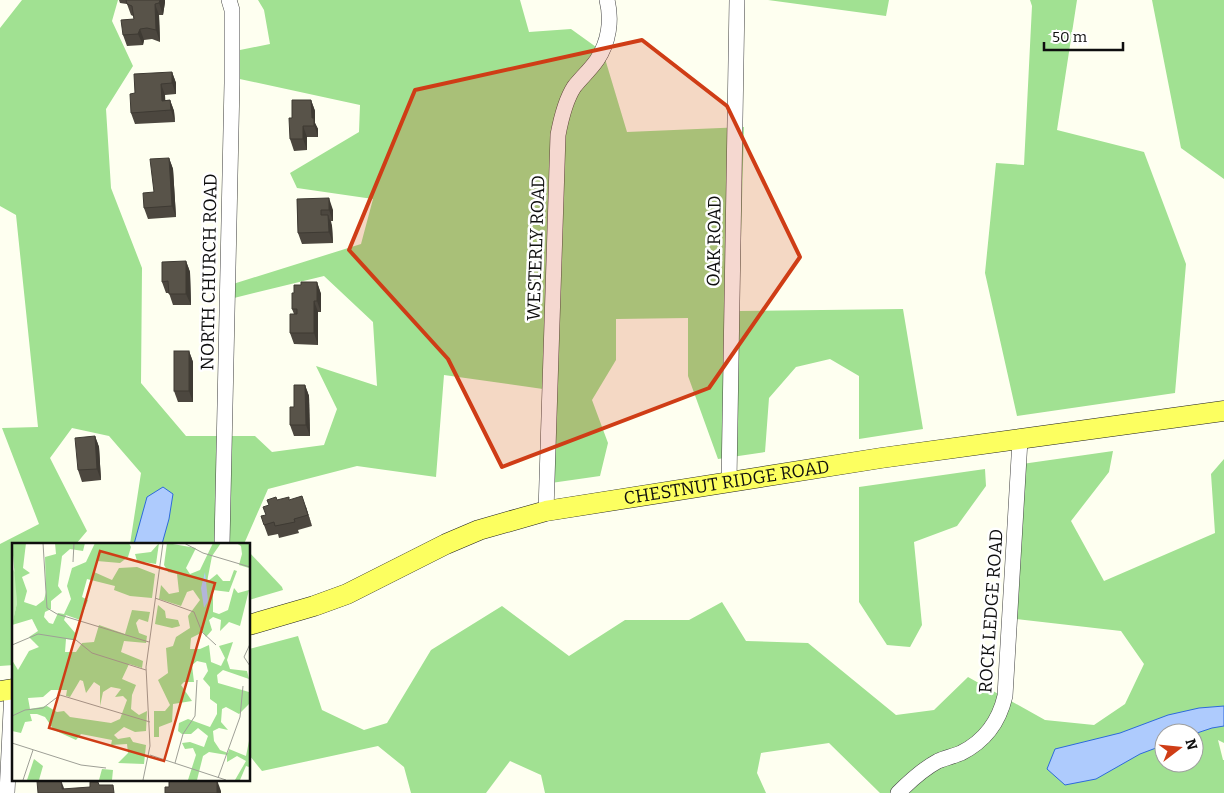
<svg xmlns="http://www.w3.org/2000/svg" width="1224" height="793" viewBox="0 0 1224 793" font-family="Bitter,serif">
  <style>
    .forest { fill: #a1e192; fill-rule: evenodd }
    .water { fill: #aecbfd; stroke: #2d69dc }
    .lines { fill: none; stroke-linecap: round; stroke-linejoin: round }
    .minor-casing { stroke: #414141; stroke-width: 16 }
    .major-casing { stroke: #1f1f1f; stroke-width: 21 }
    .minor { stroke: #fff; stroke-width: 15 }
    .major { stroke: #fcff60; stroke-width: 20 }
    .wall { fill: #4c473f }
    .shaded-wall { fill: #3e3a33 }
    .building { fill: #585349; stroke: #3e3a33 }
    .marked { fill: #cf3d16; fill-opacity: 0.2; stroke: #cf3d16; stroke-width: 4; stroke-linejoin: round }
    .labels { text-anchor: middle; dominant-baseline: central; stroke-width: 5; stroke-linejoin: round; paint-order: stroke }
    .street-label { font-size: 18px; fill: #0e0e0e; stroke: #fff }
    .inset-road { fill: none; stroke: #9e9f96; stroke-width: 1 }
    .view { fill: #cf3d16; fill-opacity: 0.15; stroke: #cf3d16; stroke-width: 2.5 }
    .inset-edge { fill: none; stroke: #0e0e0e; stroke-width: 2.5 }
  </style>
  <rect width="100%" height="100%" fill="#fefff0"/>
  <g class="forest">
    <path d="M22,0H118L112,21L133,66L106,109L111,188L142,268L141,383L186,436H255L272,452L324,445L337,409L316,366L377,386L373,322L324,276L234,298L233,284L361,244L373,199L297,188L290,173L359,132L360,105L235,78V51L270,44L264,10L258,0H520L529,32L571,29L603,52L627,132L744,127L739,311L903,309L923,429L859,439V376L830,359L796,367L769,398L765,452L718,459L688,376V318L616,319V360L592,400L608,443L600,476L551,483L550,390L444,375L436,477L357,466L268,489L244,544H130L141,473L109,436L72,428L50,458L87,531L76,544H14V665L0,666V544L39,524L2,428L38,427L16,215L0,206V28Z"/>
    <path d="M768,0H889L886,16Z"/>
    <path d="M1030,0H1077L1057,130L1144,152L1186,264L1175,393L1017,416L985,273L996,163L1024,165L1032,6Z"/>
    <path d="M1123,0H1224V179L1181,148L1152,0Z"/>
    <path d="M1113,451L1109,472L1071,521L1104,581L1215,533L1211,474L1224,459V743L1218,740L1223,760H1224V793H880L829,743L761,753L757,773L766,793H545L541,775L510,761L486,793H411L404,767L378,746L262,771L249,755V649L298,636L322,710L364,730L387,723L431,650L502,606L569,656L625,620H689L722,602L746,641L808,643L896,715L934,710L968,677L1045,720L1094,725L1125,704L1144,664L1121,631L1016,619L1022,464ZM1164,733H1194V763H1164Z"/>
    <path d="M985,469L986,486L957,526L914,542L922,625L910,647L887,645L859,602V487Z"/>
    <path d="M249,552L282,587L283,590L249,600Z"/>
  </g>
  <g class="water">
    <path d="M163,487L173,494L169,519L162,544H134L147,497Z"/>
    <path d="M1224,706V726L1212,728L1194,734V733H1164V745L1140,754L1096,779L1065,785L1047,769L1055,749L1120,733L1168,715L1199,708Z"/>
  </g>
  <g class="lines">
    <g class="minor-casing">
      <g id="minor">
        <path d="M729,482L737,0"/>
        <path d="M546,511L558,135C561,119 565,101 574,87C581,78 590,70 597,60C609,42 612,20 607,0"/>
        <path d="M222,544L232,83V10L229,0"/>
        <path d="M7,793L12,690"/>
        <path d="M898,793C910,781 923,769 938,761C945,758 954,756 961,753C985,741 999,722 1005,696L1020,440"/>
      </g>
    </g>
    <g class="major-casing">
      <g id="major">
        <path id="s1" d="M249,625L314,606L347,594L446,544L479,530L546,511L881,458L1224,411"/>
        <path d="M0,691L14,689"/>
      </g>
    </g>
    <use href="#minor" class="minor"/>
    <use href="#major" class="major"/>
  </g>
  <g class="wall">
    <path d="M119,0H160L165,2L163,15H159L160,42L152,39L144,40L143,45L127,46L123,35L134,19L133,16L131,15L127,4L120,3Z"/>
    <path d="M172,72L176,83V94L165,95V100H170L174,111L175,122L135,124L131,113L135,93Z"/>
    <path d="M311,100L315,111V123L318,129V137H307V150L294,151L290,139L292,118Z"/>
    <path d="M169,158L173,169L176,217L148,219L144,208L154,192Z"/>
    <path d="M297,199L333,210V221H331L332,226L333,243L302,244L298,233Z"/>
    <path d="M186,261L190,272L191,305H173L169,293H166L162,282Z"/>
    <path d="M317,282L321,294V312H318V345L294,344L290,333L294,314L292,309L294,293Z"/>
    <path d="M189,351L193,362V402H178L174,391Z"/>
    <path d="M305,385L309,396L310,436H294L290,425L294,407Z"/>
    <path d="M95,436L99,447L101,480L82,482L78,470Z"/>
    <path d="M277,500H290L306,507L312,526L298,530L299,533L279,538L278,534L268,536L264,525L266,515L269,505Z"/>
  </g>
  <g class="shaded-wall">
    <path d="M160,0H165V2L163,15L159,3Z"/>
    <path d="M155,4L159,15L160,42L156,30Z"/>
    <path d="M140,29L144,40L143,45L138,34Z"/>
    <path d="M172,72L176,83V94L172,83Z"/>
    <path d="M161,84L165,95L166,112L162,101Z"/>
    <path d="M170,100L174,111L175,122L171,110Z"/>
    <path d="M311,100L315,111V123L318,129V137L312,118Z"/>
    <path d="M303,126L307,137V150L303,139Z"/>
    <path d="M169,158L173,169L176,217L172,206Z"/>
    <path d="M329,198L333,210V221L329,210Z"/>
    <path d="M328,215L332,226L333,243L329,232Z"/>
    <path d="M186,261L190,272L191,305L186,294Z"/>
    <path d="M317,282L321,294V312L317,301Z"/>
    <path d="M314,301L318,312V345L314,333Z"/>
    <path d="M189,351L193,362V402L189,391Z"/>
    <path d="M305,385L309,396L310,436L306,425Z"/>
    <path d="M95,436L99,447L101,480L97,469Z"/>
    <path d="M302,496L306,507L312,526L308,515Z"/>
    <path d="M61,780L65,791L62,789Z"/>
    <path d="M217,780L221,791V793H217Z"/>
  </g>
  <g class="building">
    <path d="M126,0H160L159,3L155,4L156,30L147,28L140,29L138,34L123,35L121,20L134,19L132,6L127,4Z"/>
    <path d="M172,72V83L161,84L162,101L170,100L171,110L131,113L130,94L135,93L134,74Z"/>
    <path d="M292,100H311L312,118H314V126H303V139H290L289,118H292Z"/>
    <path d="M169,158L172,206L144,208L143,193L154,192L150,159Z"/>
    <path d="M329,198V210H321V215H328L329,232L298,233L297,199Z"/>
    <path d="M186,261V294H169L168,281L162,282V262Z"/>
    <path d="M301,282H317V301H314V333H290V314H297V309H292V293H294V285H301Z"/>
    <rect x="174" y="351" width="15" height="40"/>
    <path d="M294,385H305L306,425H290V407H294Z"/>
    <path d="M95,436L97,469L78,470L75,438Z"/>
    <path d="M302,496L308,515L294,519L295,522L275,526L274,522L264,525L261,516L266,515L263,507L269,505L267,500L276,497L277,500L289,497V500Z"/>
    <path d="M169,779L217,780V793H165V787H169Z"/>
    <path d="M61,780L62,789L90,787V782H98L99,785H113L114,793H38L37,781Z"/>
  </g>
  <path class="marked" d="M642,40L727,106L800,257L709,388L502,467L448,359L349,250L415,90Z"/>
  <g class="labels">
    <g class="street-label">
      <text transform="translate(714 241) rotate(-89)">OAK ROAD</text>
      <text transform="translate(536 248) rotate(-88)">WESTERLY ROAD</text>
      <text transform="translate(209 272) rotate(-89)">NORTH CHURCH ROAD</text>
      <text stroke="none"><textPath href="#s1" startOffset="502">CHESTNUT RIDGE ROAD</textPath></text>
      <text transform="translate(991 611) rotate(-86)">ROCK LEDGE ROAD</text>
    </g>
  </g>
  <g transform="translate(12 543)">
    <rect width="238" height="238" fill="#fefff0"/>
    <path d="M0,25L4,31L5,60L0,83Z" fill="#c3efb4"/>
    <path d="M0,0H14L11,25L18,30L10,34L15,48L12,59L24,63L32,57L34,49L33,14L44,11L43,0H73L71,8L58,6L50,13L46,43L50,49L39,58V66L33,69L32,74L37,80L41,81L46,70L52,71L59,56L55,43L60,25L74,19L83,0H117L119,4L116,14L108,20L85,18L82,29L100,37L107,25L125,24L143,31L140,55L118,53L102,47L103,43L75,36L70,54L76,57L68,77L54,72L52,77L64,91V97L54,96L53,109H64L70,100L82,99L87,82L113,91L120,67L138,69L136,79L127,76L124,80L127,90L135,93L134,100L112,98L109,109L131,118L130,125L117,121L110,136L124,142L120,152L119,166L127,172L135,168L134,188L123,189L112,184L102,192L106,196L118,194L121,199L134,202L132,221L106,220L116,210L115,201L99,202L100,197L69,191L64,197L42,187L33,174L25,171H18L20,178L13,179L9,190L0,188V117L6,127L17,108L27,104L17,94L26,88L20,76L0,82L5,60ZM68,137L71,138L74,150L82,139L88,143V163L91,149L99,144L109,146L103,154L111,153L115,157L108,176L99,180L58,174L52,168L45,169L35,163L18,166L16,155L31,154L39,147H55L54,153L58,154ZM147,0L144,21L125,18L123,11L139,9ZM155,0L184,5L174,25L178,31L188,27L201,0H209L200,13L195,39L205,31L211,38H218L222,27L225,28L217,49L201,47V69L207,71L216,67L222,45L226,50L237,47L228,83L217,79L208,88L209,77L201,74L197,77L200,87L194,94L191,89L179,95L178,106H188L197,102L199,119L209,123L213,115L207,103L221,99L215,117L218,126L235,128L237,136L211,127L205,132L206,140L237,149V161L227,171L214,164L210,166L209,179L216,187L207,185L201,188L202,198L208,207L216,210L217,206L234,213L237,198V224L234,223L228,237H223L234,218L225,213L215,219V212L197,209L191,213L185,237H176L184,212L181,205L173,206L170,200L178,199L192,204L196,193L186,185L179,191H170L166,188L167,180L176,176L198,184L205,171V161L198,156V144L191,136L196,128L194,120L185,118L180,122L182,139H172L169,142L180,158L161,161L160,179L147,184V194H142V168H153L158,162L146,137L156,130L154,105L161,103L164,94L178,85L176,73L188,57L181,47L175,49L169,63L147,56L149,42L157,51L167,49L165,31L156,29L152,22ZM224,0H237V25L227,22L230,11L229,3ZM146,62L153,68L154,75L166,77L168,83L160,85L143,81ZM22,216L31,223L27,237H15ZM90,226L101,227L100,237H87Z" fill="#a1e192" fill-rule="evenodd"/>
    <path d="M193,29L196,58L192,65L189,45Z" fill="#aecbfd"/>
    <path class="inset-road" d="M31,0L35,65L45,71L137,99M172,0L191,10L238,24M61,19L62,0M143,55L182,69L190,89L204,102M238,101L232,114L238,123M0,102L26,91L64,97L80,110L134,127M0,173L13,167L31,165L48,152L138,179M0,200L69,222L94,225M138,212L214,237M163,220L171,191L183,173L185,137M206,235L228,174L231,143M11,237L21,207M131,237L138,203L134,124L151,0"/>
    <path class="view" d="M88,8L203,40L152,218L37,185Z"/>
    <rect width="238" height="238" class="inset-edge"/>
  </g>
  <g transform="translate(1179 748) rotate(74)"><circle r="24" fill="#ffffff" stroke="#9f9f9f"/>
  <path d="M0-4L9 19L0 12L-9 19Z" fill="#cf3d16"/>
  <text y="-8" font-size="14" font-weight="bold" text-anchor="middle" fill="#0e0e0e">N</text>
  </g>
  <path d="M1044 42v8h79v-8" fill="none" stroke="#0e0e0e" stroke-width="2.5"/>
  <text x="1052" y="42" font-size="15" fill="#0e0e0e" stroke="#ffffff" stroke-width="4" paint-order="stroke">50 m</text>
</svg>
